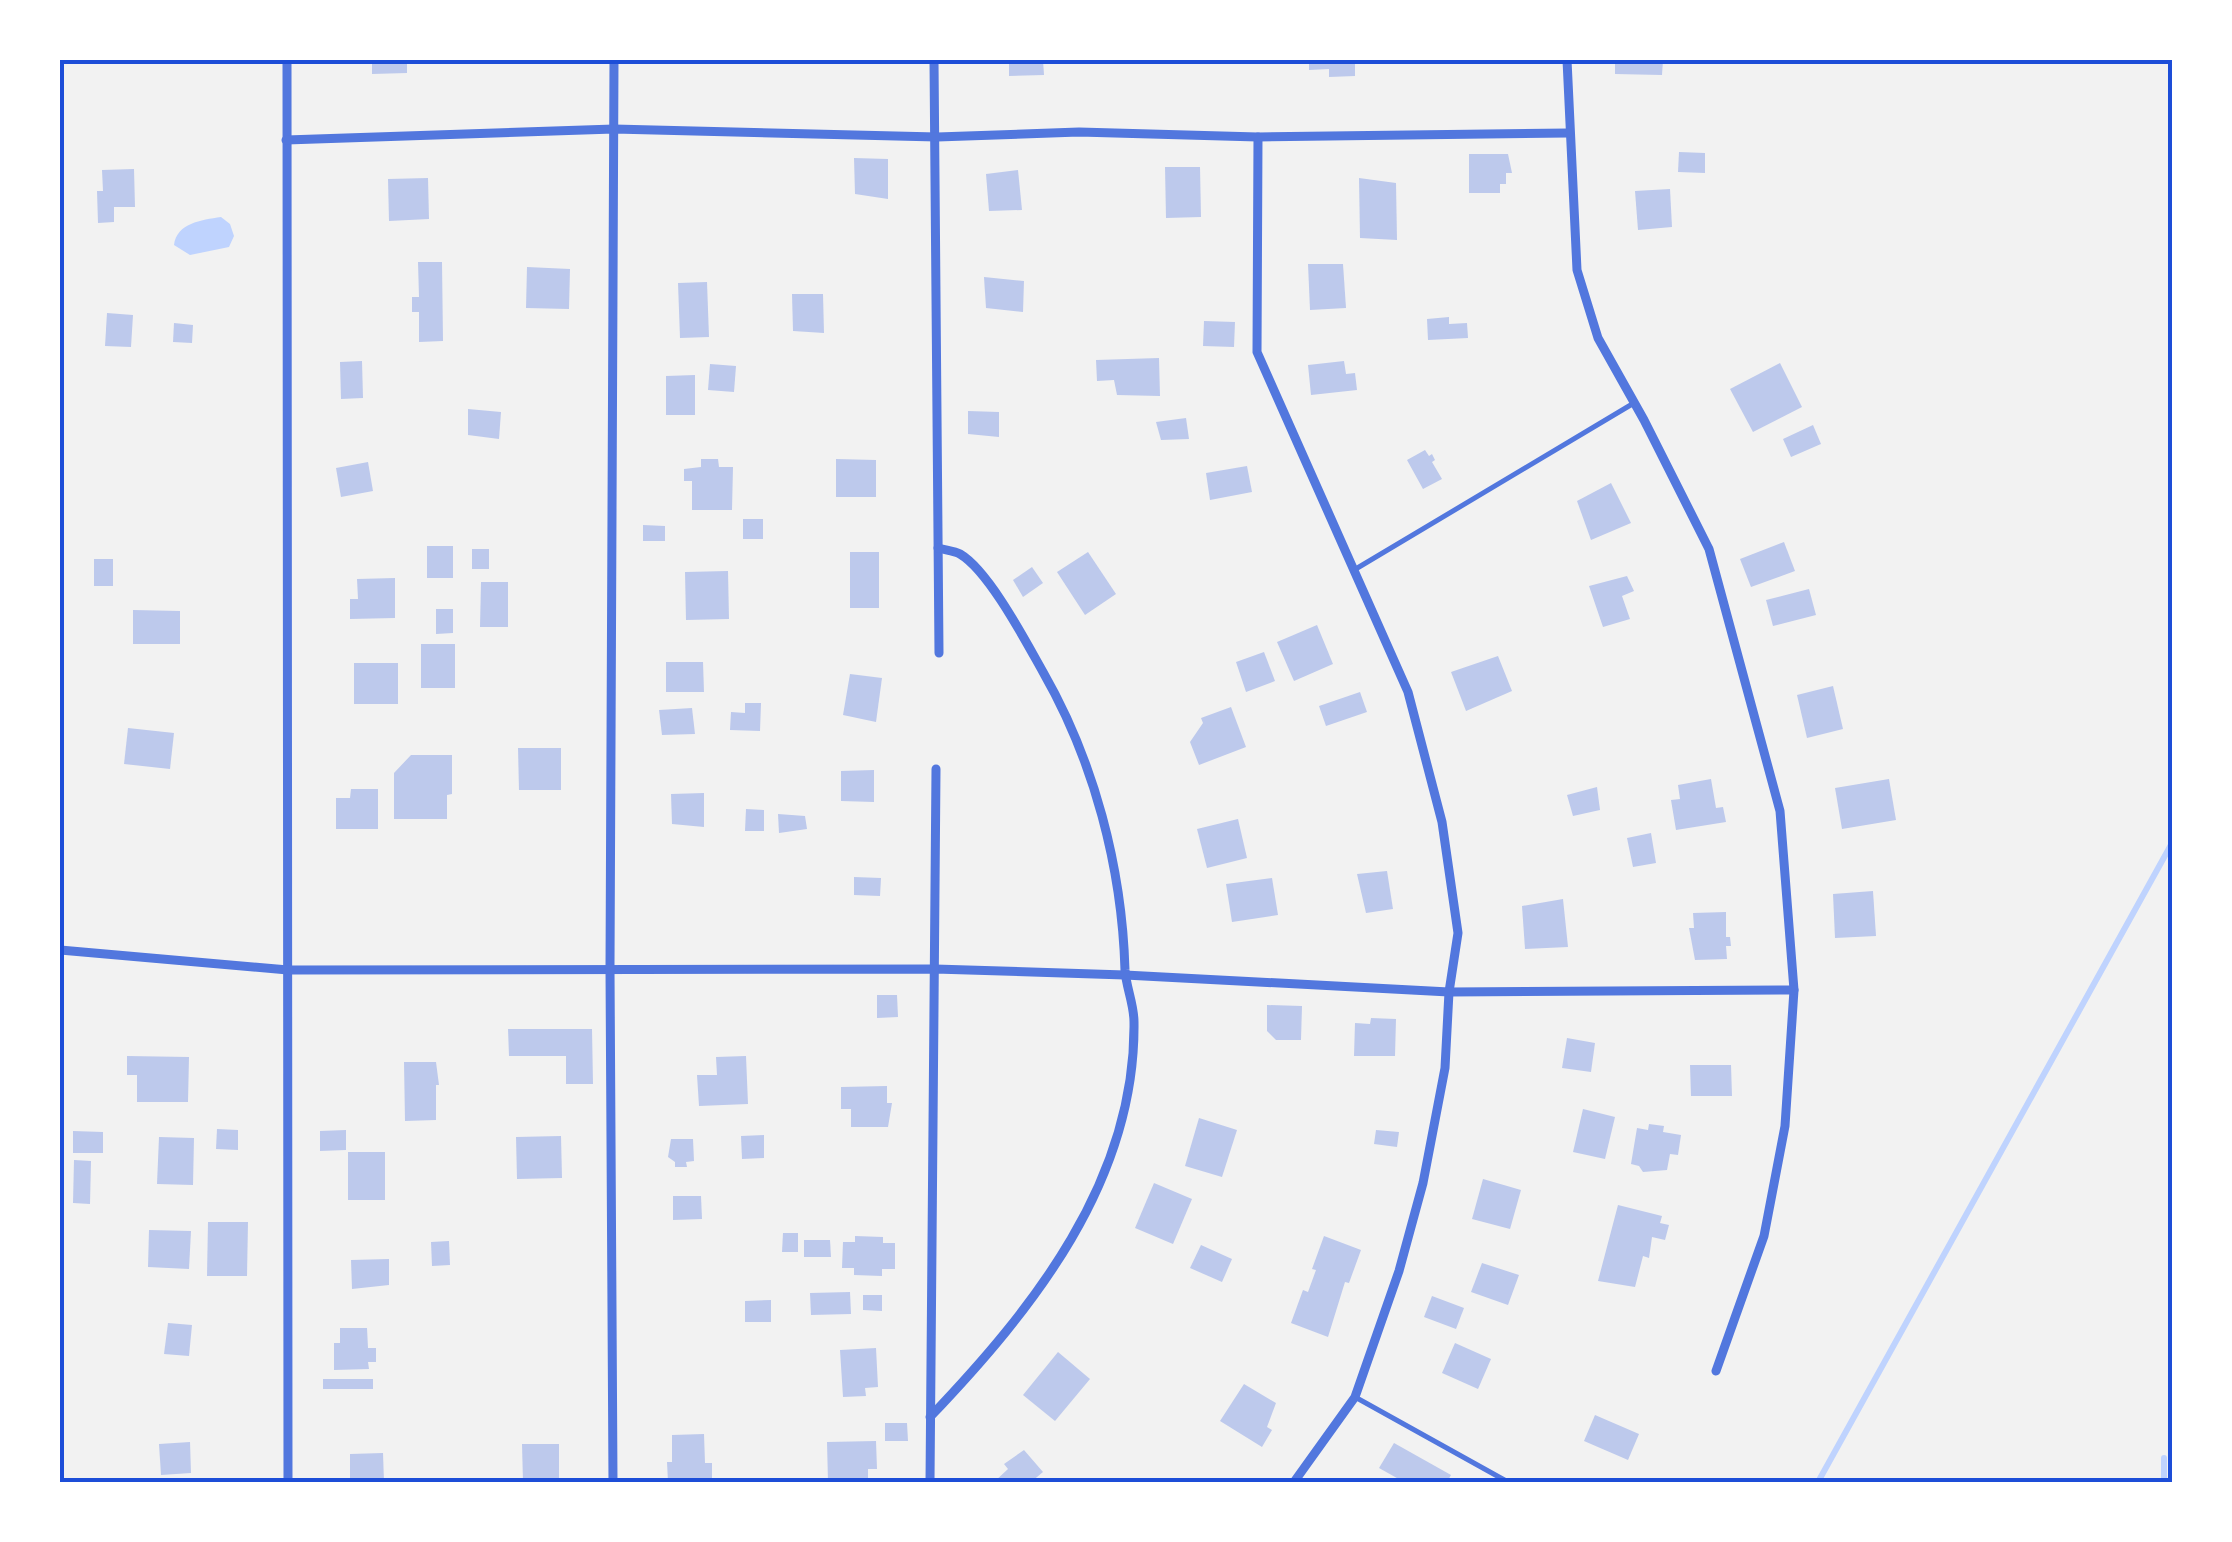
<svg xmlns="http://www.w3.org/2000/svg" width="2232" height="1542" viewBox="0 0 2232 1542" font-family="'Open Sans',sans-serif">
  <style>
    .water { fill: #bfd3fe }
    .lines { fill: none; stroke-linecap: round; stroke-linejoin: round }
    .stream { stroke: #bfd3fe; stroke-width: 6 }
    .building { fill: #bdc9ec }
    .service { stroke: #5277de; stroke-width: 5 }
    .minor { stroke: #5277de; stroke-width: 9 }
    .neatline { fill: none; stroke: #1d4ed8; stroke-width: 4 }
  </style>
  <rect width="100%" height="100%" fill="#f2f2f2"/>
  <path class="water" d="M221,217L230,224L234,236L229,247L190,255L174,245C177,223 201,220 221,217Z"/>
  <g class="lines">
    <g class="stream">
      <path d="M2164,1458V1482"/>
      <path d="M1818,1482L2172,843"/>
    </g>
  </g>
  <g class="building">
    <path d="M372,60H407V73L372,74Z"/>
    <path d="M1009,60H1043L1044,75L1009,76Z"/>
    <path d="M1309,60H1355V76L1329,77V69L1309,70Z"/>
    <path d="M1615,60H1663L1662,75L1615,74Z"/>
    <path d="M1679,152L1705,153V173L1678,172Z"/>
    <path d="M1469,154H1508L1512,173H1506V184H1500V193H1469Z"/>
    <path d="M854,158L888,159V199L855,194Z"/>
    <path d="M1165,167H1200L1201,217L1166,218Z"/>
    <path d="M134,169L135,207H114V222L98,223L97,191H103L102,170Z"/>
    <path d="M1018,170L1022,210L989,211L986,174Z"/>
    <path d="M428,178L429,219L389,221L388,179Z"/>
    <path d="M1359,178L1396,183L1397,240L1360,238Z"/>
    <path d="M1670,189L1672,227L1638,230L1635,191Z"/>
    <path d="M418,262H442L443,341L419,342V312H412V297H419Z"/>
    <path d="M1308,264H1343L1346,308L1310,310Z"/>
    <path d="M527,267L570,269L569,309L526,308Z"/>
    <path d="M984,277L1024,281L1023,312L986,308Z"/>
    <path d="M707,282L709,337L680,338L678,283Z"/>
    <path d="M792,294H823L824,333L793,331Z"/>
    <path d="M107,313L133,315L131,347L105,346Z"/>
    <path d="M1449,317V324L1467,323L1468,338L1428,340L1427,319Z"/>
    <path d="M1204,321L1235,322L1234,347L1203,346Z"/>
    <path d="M174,323L193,325L192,343L173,342Z"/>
    <path d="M1159,358L1160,396L1117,395L1114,380L1097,381L1096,360Z"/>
    <path d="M362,361L363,398L341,399L340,362Z"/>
    <path d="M1344,361L1346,374L1355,373L1357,390L1311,395L1308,365Z"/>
    <path d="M1780,363L1802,407L1753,432L1730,389Z"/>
    <path d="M710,364L736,366L734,392L708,390Z"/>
    <path d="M695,375V415H666V376Z"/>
    <path d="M468,409L501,412L499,439L468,435Z"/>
    <path d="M968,411L999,412V437L968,434Z"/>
    <path d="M1186,418L1189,439L1161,440L1156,422Z"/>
    <path d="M1813,425L1821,444L1791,457L1783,439Z"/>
    <path d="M1425,450L1429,456L1432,454L1435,460L1432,462L1442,479L1423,489L1407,460Z"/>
    <path d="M701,459H718L719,467H733L732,510H692V481H684V469L701,467Z"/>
    <path d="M836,459L876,460V497H836Z"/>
    <path d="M368,462L373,491L341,497L336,468Z"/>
    <path d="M1247,466L1252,492L1210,500L1206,473Z"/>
    <path d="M1611,483L1631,523L1591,540L1577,501Z"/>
    <rect x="743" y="519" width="20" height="20"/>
    <path d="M643,525L665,526V541H643Z"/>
    <path d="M1784,542L1795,571L1751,587L1740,559Z"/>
    <rect x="427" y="546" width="26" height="32"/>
    <rect x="472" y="549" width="17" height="20"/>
    <rect x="850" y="552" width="29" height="56"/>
    <path d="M1088,552L1116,594L1085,615L1057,572Z"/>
    <rect x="94" y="559" width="19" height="27"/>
    <path d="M1032,567L1043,583L1023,597L1013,580Z"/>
    <path d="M728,571L729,619L686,620L685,572Z"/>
    <path d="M1627,576L1634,591L1622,596L1630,619L1603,627L1589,586Z"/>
    <path d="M395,578V618L350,619V599H358L357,579Z"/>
    <path d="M481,582H508V627H480Z"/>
    <path d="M1809,589L1816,615L1773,626L1766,600Z"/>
    <path d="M436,609H453V633L436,634Z"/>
    <path d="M133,610L180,611V644H133Z"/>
    <path d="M1317,625L1333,664L1294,681L1277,642Z"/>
    <rect x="421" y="644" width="34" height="44"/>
    <path d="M1264,652L1275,681L1246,692L1236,662Z"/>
    <path d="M1498,656L1512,691L1466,711L1451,672Z"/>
    <path d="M666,662H703L704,692H666Z"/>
    <rect x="354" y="663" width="44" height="41"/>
    <path d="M850,674L882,678L876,722L843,715Z"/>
    <path d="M1833,686L1843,729L1807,738L1797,695Z"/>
    <path d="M1360,692L1367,712L1326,726L1319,706Z"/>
    <path d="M745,703H761L760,731L730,730L731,712L745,713Z"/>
    <path d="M1231,707L1246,747L1199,765L1190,742L1203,723L1201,718Z"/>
    <path d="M692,708L695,734L662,735L659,710Z"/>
    <path d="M128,728L174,733L170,769L124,764Z"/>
    <path d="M518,748H561V790H519Z"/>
    <path d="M411,755H452V794L447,795V819H394V773Z"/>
    <path d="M874,770V802L841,801V771Z"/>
    <path d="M1711,779L1716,808L1723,807L1726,822L1676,830L1671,800L1680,799L1678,785Z"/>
    <path d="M1889,779L1896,820L1842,829L1835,788Z"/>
    <path d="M1597,787L1600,810L1573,816L1567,795Z"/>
    <path d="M351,789H378V829H336V798H350Z"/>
    <path d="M704,793V827L672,824L671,794Z"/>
    <path d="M746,809L764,810V831H745Z"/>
    <path d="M778,814L805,816L807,829L779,833Z"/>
    <path d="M1238,819L1247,858L1207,868L1197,829Z"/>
    <path d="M1651,833L1656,863L1633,867L1627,838Z"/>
    <path d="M1387,871L1393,909L1366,913L1357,874Z"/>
    <path d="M854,877L881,878L880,896L854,895Z"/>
    <path d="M1272,878L1278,915L1232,922L1226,884Z"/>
    <path d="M1873,891L1876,936L1835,938L1833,894Z"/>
    <path d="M1563,899L1568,947L1525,949L1522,906Z"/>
    <path d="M1726,912V937H1730L1731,946H1726L1727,959L1695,960L1689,928H1694L1693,913Z"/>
    <path d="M877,995H897L898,1017L877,1018Z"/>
    <path d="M1267,1005L1302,1006L1301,1040H1276L1267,1031Z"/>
    <path d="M1371,1018L1396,1019L1395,1056H1354L1355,1023L1370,1024Z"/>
    <path d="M508,1029H592L593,1084H566V1056H509Z"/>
    <path d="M1567,1038L1595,1043L1591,1072L1562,1068Z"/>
    <path d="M127,1056L189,1057L188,1102H137V1075H127Z"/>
    <path d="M746,1056L748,1104L699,1106L697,1075H717L716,1057Z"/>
    <path d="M404,1062H436L439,1085H436V1120L405,1121Z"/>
    <path d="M1690,1065H1731L1732,1096H1691Z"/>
    <path d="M887,1086V1103H892L888,1127H851V1109H841V1087Z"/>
    <path d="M1583,1109L1615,1117L1605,1159L1573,1152Z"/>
    <path d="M1199,1118L1237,1130L1222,1177L1185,1166Z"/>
    <path d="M1649,1124L1664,1126L1663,1132L1681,1135L1678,1155L1670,1154L1667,1170L1643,1172L1639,1166L1631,1164L1637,1128L1648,1130Z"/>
    <path d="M217,1129L238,1130V1150L216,1149Z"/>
    <path d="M346,1130V1150L320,1151V1131Z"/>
    <path d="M1376,1130L1399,1132L1397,1147L1374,1144Z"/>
    <path d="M73,1131L103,1132V1153H73Z"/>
    <path d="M764,1135V1158L742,1159L741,1136Z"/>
    <path d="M561,1136L562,1178L517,1179L516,1137Z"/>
    <path d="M159,1137L194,1138L193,1185L157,1184Z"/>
    <path d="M671,1139H693L694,1161L686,1162L687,1167H675V1162L668,1157Z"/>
    <rect x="348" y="1152" width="37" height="48"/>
    <path d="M74,1160L91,1161L90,1204L73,1203Z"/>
    <path d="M1483,1179L1521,1190L1510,1229L1472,1219Z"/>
    <path d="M1154,1183L1192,1199L1173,1244L1135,1228Z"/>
    <path d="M673,1196H701L702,1219L673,1220Z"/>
    <path d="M1618,1205L1662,1216L1660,1223L1669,1225L1665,1240L1652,1237L1649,1258L1643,1256L1635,1287L1598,1281Z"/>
    <path d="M208,1222H248L247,1276H207Z"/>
    <path d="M149,1230L191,1231L189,1269L148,1267Z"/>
    <path d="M783,1233H798V1252H782Z"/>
    <path d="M855,1236L883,1237V1243H895V1269H882V1276L854,1275V1268H842L843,1242H855Z"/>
    <path d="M1324,1236L1361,1250L1349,1283L1345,1282L1328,1337L1291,1323L1303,1290L1308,1292L1316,1270L1312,1269Z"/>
    <path d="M804,1240H830L831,1257H804Z"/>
    <path d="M449,1241L450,1265L432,1266L431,1242Z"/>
    <path d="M1201,1245L1232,1259L1222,1282L1190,1268Z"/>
    <path d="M389,1259V1285L352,1289L351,1260Z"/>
    <path d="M1482,1263L1519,1275L1508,1305L1471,1292Z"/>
    <path d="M850,1292L851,1314L811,1315L810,1293Z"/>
    <path d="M863,1295H882V1311L863,1310Z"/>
    <path d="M1432,1296L1464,1308L1456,1329L1424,1317Z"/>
    <path d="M771,1300V1322H745V1301Z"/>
    <path d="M168,1323L192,1325L189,1356L164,1354Z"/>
    <path d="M340,1328H367L368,1348H376V1362H368L369,1369L334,1370V1343H340Z"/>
    <path d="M1455,1343L1491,1359L1478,1389L1442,1373Z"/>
    <path d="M876,1348L878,1387L865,1388L866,1396L843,1397L840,1350Z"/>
    <path d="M1058,1352L1090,1379L1055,1421L1023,1395Z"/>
    <rect x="323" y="1379" width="50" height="10"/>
    <path d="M1244,1384L1276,1403L1267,1427L1272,1430L1262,1447L1220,1421Z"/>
    <path d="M1595,1415L1639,1434L1628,1460L1584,1441Z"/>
    <path d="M885,1423H907L908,1441H885Z"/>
    <path d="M704,1434L705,1463H712V1482H668L667,1462H672V1435Z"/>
    <path d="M876,1441L877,1469H868V1482H828L827,1442Z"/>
    <path d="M190,1442L191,1473L161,1475L159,1444Z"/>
    <path d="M1394,1443L1451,1475L1447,1482H1404L1379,1468Z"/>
    <path d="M522,1444H559V1482H523Z"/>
    <path d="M1024,1450L1043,1472L1031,1482H994L1008,1469L1004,1464Z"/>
    <path d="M383,1453L384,1482H350V1454Z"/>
  </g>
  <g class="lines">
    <g class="service">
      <path d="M1354,570L1634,403"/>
      <path d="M1355,1397L1508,1482"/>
    </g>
    <g class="minor">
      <path d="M287,60L288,1482"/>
      <path d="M934,60L939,653"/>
      <path d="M1567,60L1577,270L1598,338L1644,420L1709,549L1780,811L1794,990L1785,1126L1764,1236L1716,1371"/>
      <path d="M1258,137L1257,352L1408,692L1442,822L1458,933L1449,992L1445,1068L1423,1183L1399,1271L1355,1397L1294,1482"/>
      <path d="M286,140L614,129L937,137L1079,132L1258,137L1568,133"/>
      <path d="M60,950L288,970L935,969L1125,975L1449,992L1794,990"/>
      <path d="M930,1417C1033,1309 1136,1181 1134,1022C1134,1004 1126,987 1125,970C1122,867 1094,761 1043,672C1026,642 989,571 960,554C955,551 945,550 938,548"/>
      <path d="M613,1482L610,968L614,60"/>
      <path d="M930,1482L936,769"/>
    </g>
  </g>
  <rect width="2232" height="1542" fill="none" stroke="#ffffff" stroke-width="125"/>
  <rect x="62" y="62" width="2108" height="1418" class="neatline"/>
</svg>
